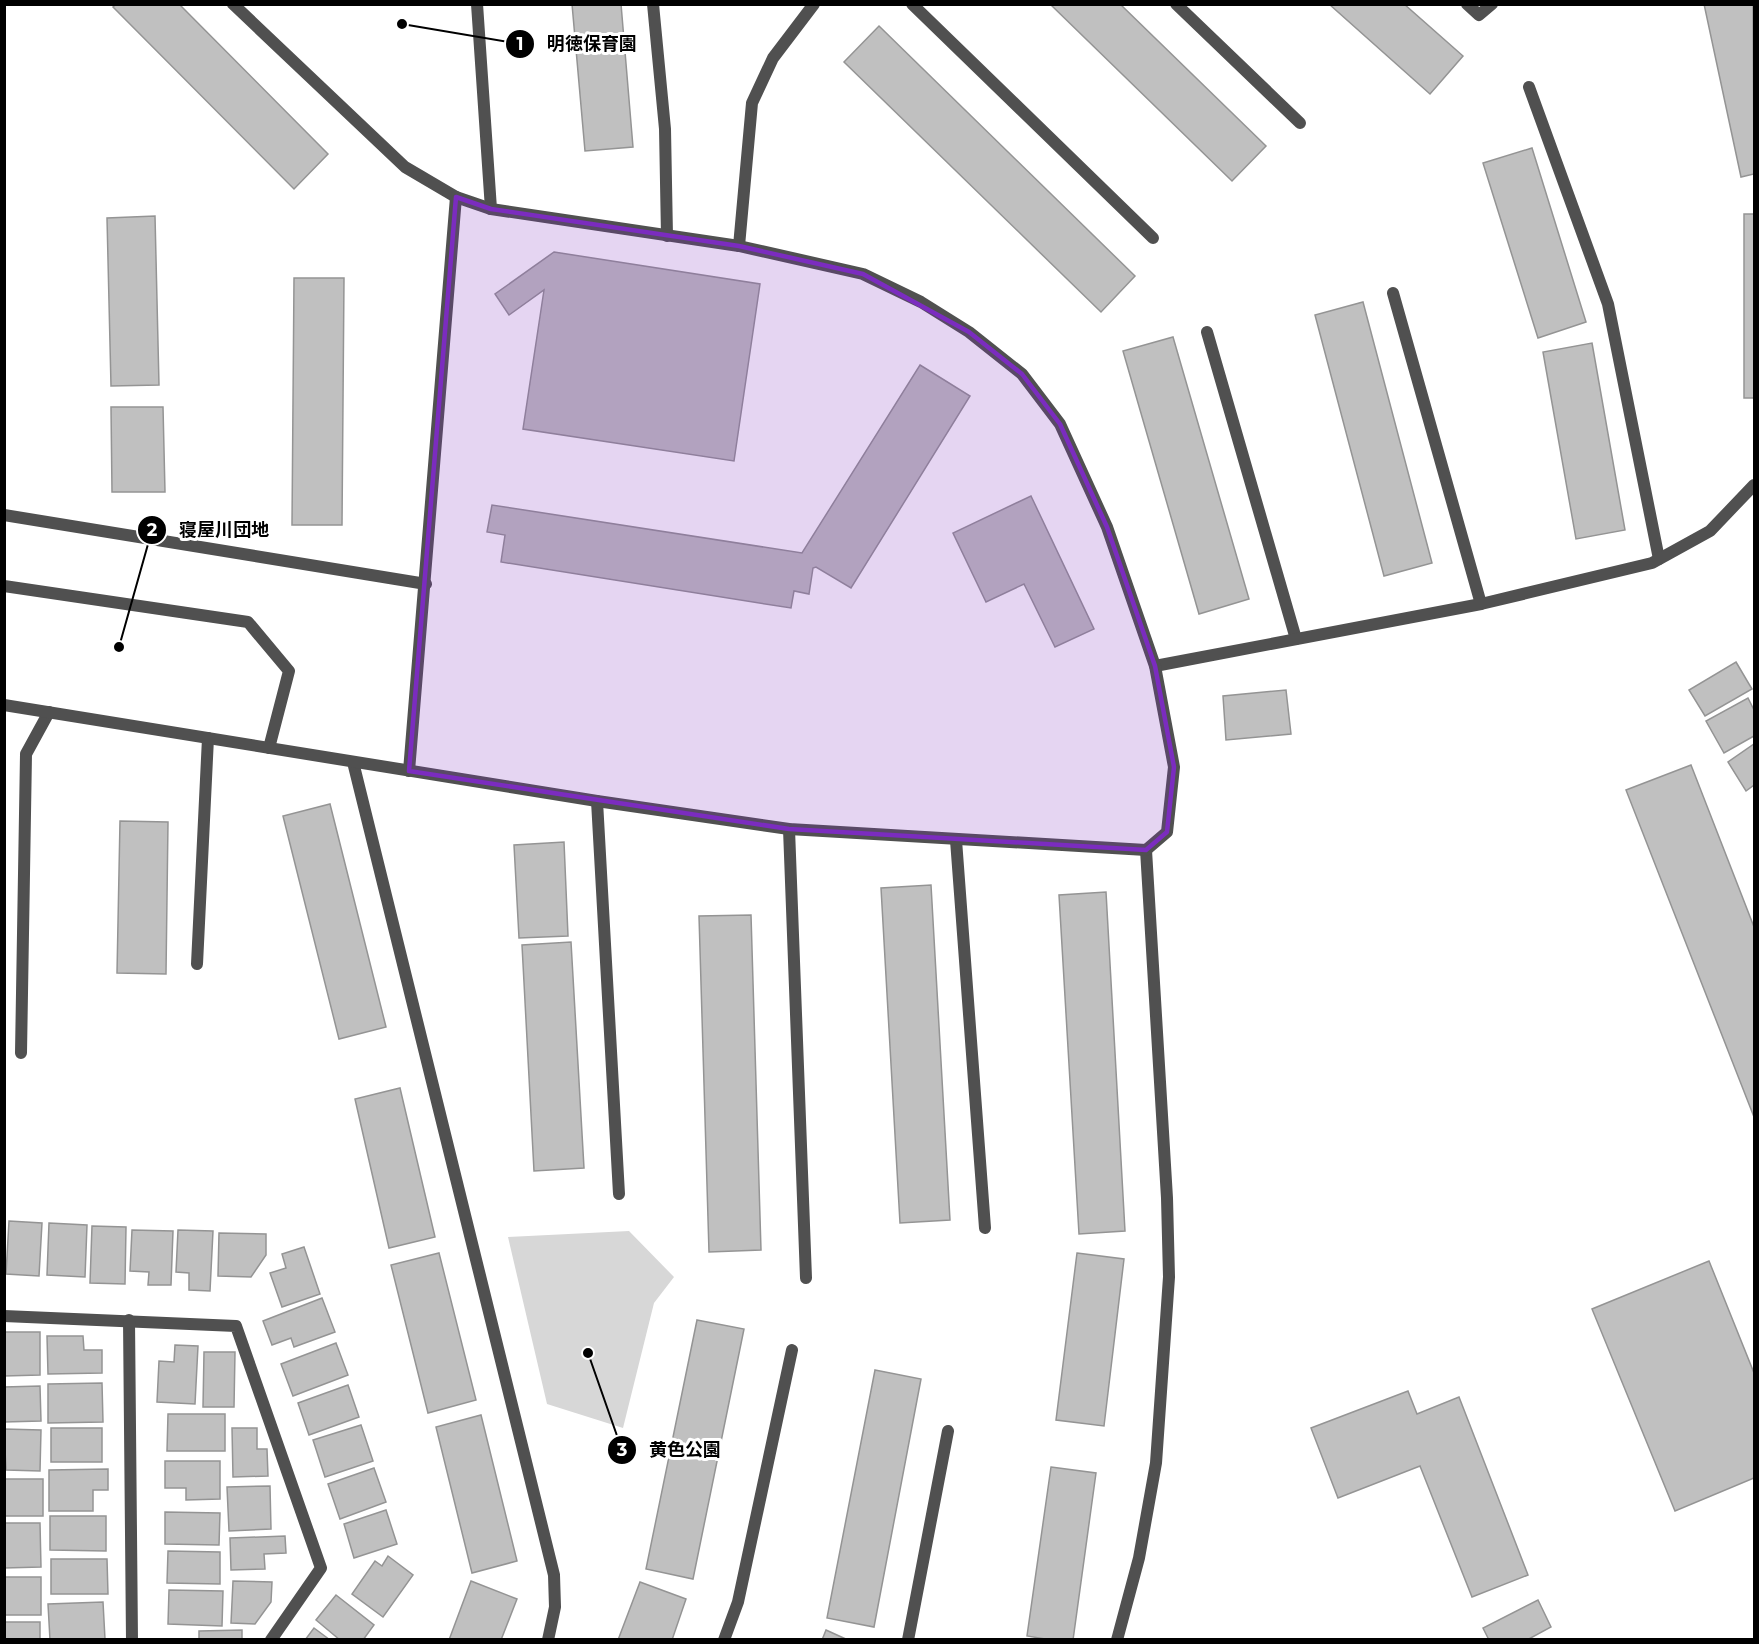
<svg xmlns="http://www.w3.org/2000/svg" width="1759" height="1644" viewBox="0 0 1759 1644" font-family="Montserrat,'Noto Sans JP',sans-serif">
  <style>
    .green { fill: #d7d7d7 }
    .building { fill: #c0c0c0; stroke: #949494; stroke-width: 1.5 }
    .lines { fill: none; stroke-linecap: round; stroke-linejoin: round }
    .service { stroke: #505050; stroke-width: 12 }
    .minor { stroke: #505050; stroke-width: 12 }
    .tertiary { stroke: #505050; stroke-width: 12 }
    .marked { fill: #7b2cbf; fill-opacity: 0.2; stroke: #7b2cbf; stroke-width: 4.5; stroke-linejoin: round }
    .leader { fill: none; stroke: #000; stroke-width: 2 }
    .callout-dot { fill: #000; stroke: #fff; stroke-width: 2 }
    .mark-label { font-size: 18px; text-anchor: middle; font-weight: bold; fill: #fff }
    .callout-label { font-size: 18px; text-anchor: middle; font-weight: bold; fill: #000; stroke: #fff; stroke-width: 6; stroke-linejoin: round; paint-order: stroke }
  </style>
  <rect width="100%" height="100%" fill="#fff"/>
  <path class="green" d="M629,1231L674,1277L654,1303L623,1428L547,1404L508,1237Z"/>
  <g class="building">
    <path d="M116,4H179L328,154L294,189L113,7Z"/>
    <path d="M572,4H621L633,147L585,151Z"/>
    <path d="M1050,4H1120L1266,146L1232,181Z"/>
    <path d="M1329,4H1404L1463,56L1430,94Z"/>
    <path d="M1704,4H1753L1754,174L1741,177Z"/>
    <path d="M879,26L1135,276L1101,312L844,62Z"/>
    <path d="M1532,148L1586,322L1538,338L1483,163Z"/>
    <rect x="1744" y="214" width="10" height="184"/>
    <path d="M155,216L159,385L111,386L107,218Z"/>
    <path d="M554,252L760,284L734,461L523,429L544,290L509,315L495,294Z"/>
    <path d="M294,278H344L342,525H292Z"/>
    <path d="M1363,302L1432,563L1384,576L1315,315Z"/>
    <path d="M1173,337L1249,599L1199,614L1123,351Z"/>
    <path d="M1592,343L1625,530L1576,539L1543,352Z"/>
    <path d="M920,365L970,396L851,588L816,567L813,568L809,594L794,591L791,608L501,562L505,535L487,532L492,505L802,553Z"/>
    <path d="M111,407H163L165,492H112Z"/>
    <path d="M1031,496L1094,629L1055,647L1024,584L986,602L953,533Z"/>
    <path d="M1736,662L1752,689L1705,716L1689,690Z"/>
    <path d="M1286,690L1291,734L1226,740L1223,696Z"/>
    <path d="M1748,698L1754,710V736L1724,753L1706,721Z"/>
    <path d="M1754,744V785L1746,791L1728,762Z"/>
    <path d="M1691,765L1754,927V1117L1626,790Z"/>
    <path d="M330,804L386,1027L339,1039L283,816Z"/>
    <path d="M120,821L168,822L166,974L117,973Z"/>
    <path d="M564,842L568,936L519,938L514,845Z"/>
    <path d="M931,885L950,1220L900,1223L881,888Z"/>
    <path d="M1106,892L1125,1231L1079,1234L1059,895Z"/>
    <path d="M751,915L761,1250L709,1252L699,916Z"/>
    <path d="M571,942L584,1168L534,1171L522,945Z"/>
    <path d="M400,1088L435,1237L389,1248L355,1099Z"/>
    <path d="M9,1221L42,1223L39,1276L6,1274Z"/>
    <path d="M49,1223L87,1225L85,1277L47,1275Z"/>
    <path d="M92,1226L126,1227L125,1284L90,1283Z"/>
    <path d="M132,1230L173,1231L171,1285H148L149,1272L130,1271Z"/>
    <path d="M178,1230L213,1231L210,1291L189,1290V1273L176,1272Z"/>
    <path d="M219,1233L266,1234V1255L251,1277L218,1276Z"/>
    <path d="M304,1247L320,1294L282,1307L270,1273L286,1268L282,1254Z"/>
    <path d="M439,1253L476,1400L428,1413L391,1265Z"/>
    <path d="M1077,1253L1124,1259L1104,1426L1056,1420Z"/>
    <path d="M1709,1261L1754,1373V1478L1675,1511L1592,1309Z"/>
    <path d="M322,1298L335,1332L294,1347L291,1338L272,1345L263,1321Z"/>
    <path d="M697,1320L744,1329L693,1579L646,1569Z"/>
    <path d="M4,1332H40V1375L4,1376Z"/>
    <path d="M47,1336H83L84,1350H102V1373L48,1374Z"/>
    <path d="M336,1343L348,1375L293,1396L281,1364Z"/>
    <path d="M175,1345L198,1346L195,1404L157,1402L159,1361L174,1362Z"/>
    <path d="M204,1352H235L234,1407H203Z"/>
    <path d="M875,1370L921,1379L874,1627L827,1618Z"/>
    <path d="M102,1383L103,1422L48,1423V1384Z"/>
    <path d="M348,1385L359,1417L309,1435L298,1403Z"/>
    <path d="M40,1386L41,1421L4,1422V1387Z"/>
    <path d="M1408,1391L1417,1414L1459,1397L1528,1575L1472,1597L1420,1466L1338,1498L1311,1428Z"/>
    <path d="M168,1414H225V1451H167Z"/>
    <path d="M481,1415L517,1561L472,1573L436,1427Z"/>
    <path d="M361,1425L373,1461L325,1477L313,1440Z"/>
    <rect x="51" y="1428" width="51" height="34"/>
    <path d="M232,1428H257V1449H267L268,1476L233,1477Z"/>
    <path d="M4,1429L41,1430L40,1471L6,1470Z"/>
    <path d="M165,1461H220V1499L186,1500V1488H165Z"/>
    <path d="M1051,1467L1096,1473L1073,1640H1051L1027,1636Z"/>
    <path d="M374,1468L386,1502L340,1519L328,1484Z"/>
    <path d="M108,1469V1490H93V1511H49V1470Z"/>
    <rect x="4" y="1479" width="39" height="37"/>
    <path d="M270,1486L271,1529L229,1531L227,1487Z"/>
    <path d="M386,1510L397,1544L354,1558L344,1524Z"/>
    <path d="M165,1512L220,1513L219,1545L165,1544Z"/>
    <path d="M50,1516H106V1551L50,1550Z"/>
    <path d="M4,1523H40L41,1567L4,1568Z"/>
    <path d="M285,1536L286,1553L264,1554L265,1569L231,1570L230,1538Z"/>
    <path d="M168,1551L220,1552V1584L167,1583Z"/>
    <path d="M388,1556L413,1575L383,1617L352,1594L375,1561L382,1566Z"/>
    <path d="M51,1559H107L108,1594H51Z"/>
    <rect x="4" y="1577" width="37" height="38"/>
    <path d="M233,1581L272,1582L271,1602L255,1624L231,1623Z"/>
    <path d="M471,1581L517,1599L501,1640H449Z"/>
    <path d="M640,1582L686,1599L672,1640H618Z"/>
    <path d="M169,1590L223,1591L222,1626L168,1624Z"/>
    <path d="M336,1595L374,1625L363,1640H340L316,1620Z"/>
    <path d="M1538,1600L1551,1627L1527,1640H1489L1483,1628Z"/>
    <path d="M103,1602L105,1639L50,1640L48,1604Z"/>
    <rect x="4" y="1622" width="36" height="18"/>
    <path d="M314,1628L330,1640H305Z"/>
    <path d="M242,1630V1640H199V1631Z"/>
    <path d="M826,1630L848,1640H822Z"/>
  </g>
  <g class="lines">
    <g class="service">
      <path d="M233,4L405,167L456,197"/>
      <path d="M653,4L665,129L667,236"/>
      <path d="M912,4L1153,238"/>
      <path d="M1176,4L1300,123"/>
      <path d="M1467,4L1479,15L1492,4"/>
      <path d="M1529,87L1608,304L1659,559"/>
      <path d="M739,246L752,103L773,58L814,4"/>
      <path d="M1393,293L1481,604"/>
      <path d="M1207,332L1296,639"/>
      <path d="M4,515L426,584"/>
      <path d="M4,586L248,622L289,671L269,748"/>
      <path d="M1155,666L1481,604L1652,563L1710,531L1754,485"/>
      <path d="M353,762L554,1575L555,1607L548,1640"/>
      <path d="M597,801L619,1194"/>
      <path d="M789,829L806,1278"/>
      <path d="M956,840L985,1228"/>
      <path d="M197,964L208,738"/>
      <path d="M21,1053L26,754L49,712"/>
      <path d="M724,1640L738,1602L792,1350"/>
      <path d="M908,1640L948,1431"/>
      <path d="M1117,1640L1139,1558L1156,1463L1169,1277L1167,1198L1146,850"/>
    </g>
    <g class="minor">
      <path d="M477,4L491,209L739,246L863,274L921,302L969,332L1022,374L1060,424L1107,527L1155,666L1174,767L1167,832L1146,850"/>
      <path d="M409,771L456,197L491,209"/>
      <path d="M4,1316L236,1326L321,1568L271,1640"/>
      <path d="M129,1320L132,1640"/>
    </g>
    <path class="tertiary" d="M4,705L597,801L789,829L1146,850"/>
  </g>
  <path class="marked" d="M456,197L491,209L739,246L863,274L969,332L1022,374L1060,424L1107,527L1155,666L1174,767L1167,832L1146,850L789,829L409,771Z"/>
  <path class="leader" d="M402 24L520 44M119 647L152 530M588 1353L622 1450"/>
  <g class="callout-dot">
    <circle cx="402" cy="24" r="6"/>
    <circle cx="119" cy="647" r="6"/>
    <circle cx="588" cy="1353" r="6"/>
    <circle cx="520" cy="44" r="15"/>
    <circle cx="152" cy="530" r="15"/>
    <circle cx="622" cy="1450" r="15"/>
  </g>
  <g class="mark-label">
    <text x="520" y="50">1</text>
    <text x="152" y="536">2</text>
    <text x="622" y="1456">3</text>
  </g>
  <g class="callout-label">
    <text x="592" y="50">明徳保育園</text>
    <text x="224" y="536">寝屋川団地</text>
    <text x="685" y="1456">黄色公園</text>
  </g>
  <rect width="1759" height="1644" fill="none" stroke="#000000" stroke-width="12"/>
</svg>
